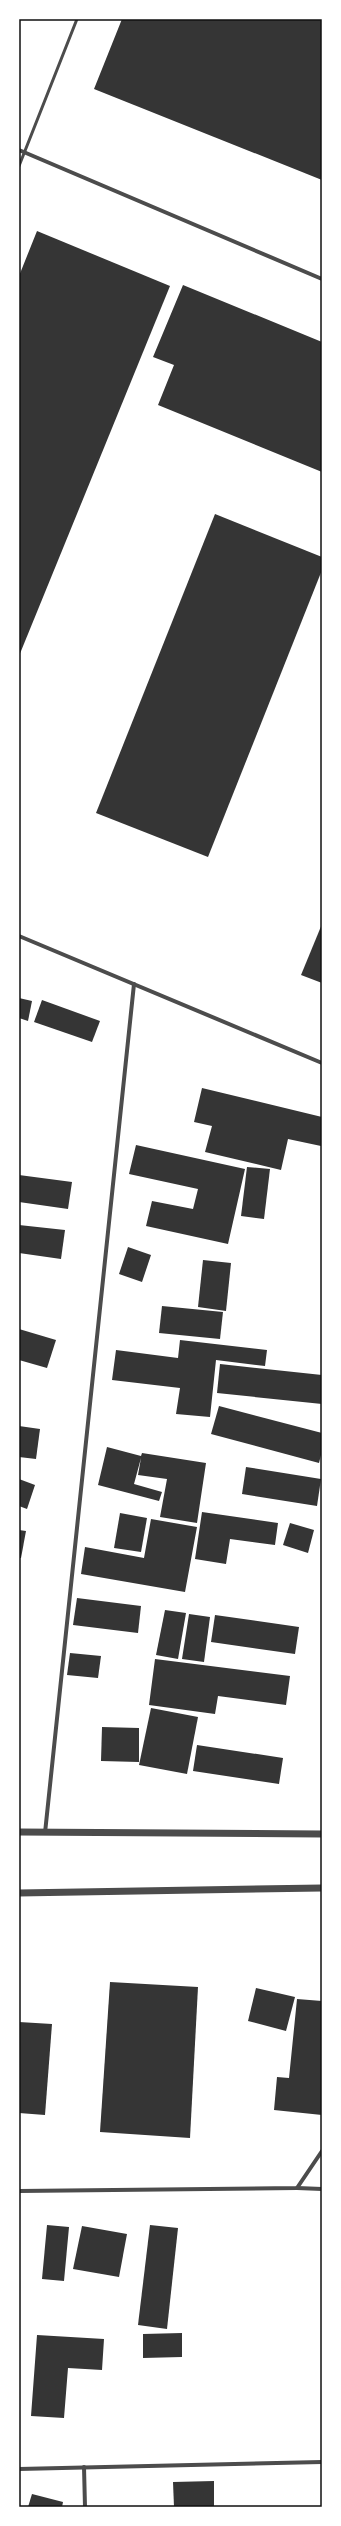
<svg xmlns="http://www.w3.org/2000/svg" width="341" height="2526" viewBox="0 0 341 2526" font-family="'Fira Sans',sans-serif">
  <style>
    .building { fill: #353535 }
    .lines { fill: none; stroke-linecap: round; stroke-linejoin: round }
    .service { stroke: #4c4c4c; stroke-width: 3 }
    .minor { stroke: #4c4c4c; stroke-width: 4 }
    .tertiary { stroke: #4c4c4c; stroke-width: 7 }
    .neatline { fill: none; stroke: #111; stroke-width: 1.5 }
  </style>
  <rect width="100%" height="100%" fill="#fff"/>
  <g class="building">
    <path d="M122,19H322V180L94,89Z"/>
    <path d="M37,231L170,286L19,656V276Z"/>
    <path d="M183,285L322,342V472L158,405L174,365L153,357Z"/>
    <path d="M215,514L322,557V570L208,857L96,813Z"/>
    <path d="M322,924V983L301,975Z"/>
    <path d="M19,998L32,1001L28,1021L19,1018Z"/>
    <path d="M42,1000L100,1021L92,1042L34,1022Z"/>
    <path d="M202,1088L322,1117L321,1146L288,1139L281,1170L205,1152L212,1126L194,1122Z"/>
    <path d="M136,1145L245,1169L228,1244L146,1226L152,1201L193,1209L198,1189L129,1174Z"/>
    <path d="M247,1167L270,1169L264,1219L241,1216Z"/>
    <path d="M19,1175L72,1182L68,1209L19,1202Z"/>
    <path d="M19,1225L65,1230L61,1259L19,1253Z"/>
    <path d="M128,1247L151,1255L142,1282L119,1274Z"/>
    <path d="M203,1260L231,1263L226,1311L198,1307Z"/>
    <path d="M162,1306L223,1312L220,1339L159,1333Z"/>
    <path d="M19,1329L56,1340L47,1368L19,1360Z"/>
    <path d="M180,1340L267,1350L265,1366L216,1360L210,1417L176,1414L180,1388L112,1380L116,1350L178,1358Z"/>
    <path d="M220,1364L322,1375V1404L217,1393Z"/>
    <path d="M219,1406L322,1433V1451L319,1463L211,1434Z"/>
    <path d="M19,1426L40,1429L36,1459L19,1457Z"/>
    <path d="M107,1447L141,1456L142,1453L206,1463L197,1523L160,1517L167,1479L138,1475L141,1458L134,1484L162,1492L159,1501L98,1485Z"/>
    <path d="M246,1467L321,1479L317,1506L242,1494Z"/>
    <path d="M19,1479L35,1485L27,1509L19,1506Z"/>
    <path d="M202,1512L278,1523L275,1545L230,1539L226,1564L195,1559Z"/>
    <path d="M120,1513L147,1518L141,1552L114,1548Z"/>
    <path d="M151,1519L197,1527L185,1592L81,1574L85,1547L144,1558Z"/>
    <path d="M290,1523L314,1530L308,1553L283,1545Z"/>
    <path d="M19,1530L26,1531L21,1558H19Z"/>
    <path d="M77,1598L141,1606L138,1633L73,1625Z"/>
    <path d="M165,1610L186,1613L178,1659L156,1655Z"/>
    <path d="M189,1614L210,1617L204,1662L182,1659Z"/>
    <path d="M215,1615L299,1627L295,1654L211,1642Z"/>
    <path d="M70,1653L101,1656L98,1678L67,1675Z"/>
    <path d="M155,1659L290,1676L286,1705L218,1696L215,1714L149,1705Z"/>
    <path d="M151,1708L198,1717L187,1774L139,1765Z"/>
    <path d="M102,1727L139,1728V1762L101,1761Z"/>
    <path d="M197,1745L283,1758L279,1784L193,1771Z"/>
    <path d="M110,1982L198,1987L190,2138L100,2132Z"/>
    <path d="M256,1988L295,1997L286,2031L248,2021Z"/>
    <path d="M297,1999L322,2001V2115L274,2110L277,2077L289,2078Z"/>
    <path d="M19,2022L52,2024L45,2115L19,2113Z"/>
    <path d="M47,2225L69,2227L64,2281L42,2279Z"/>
    <path d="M150,2225L178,2228L167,2329L138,2325Z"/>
    <path d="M82,2226L127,2234L119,2277L73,2269Z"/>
    <path d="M182,2333V2357L143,2358V2334Z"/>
    <path d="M37,2335L104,2339L102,2370L68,2368L64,2418L31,2416Z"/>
    <path d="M214,2481V2507H174L173,2482Z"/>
    <path d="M32,2494L63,2502L62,2507H28Z"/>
  </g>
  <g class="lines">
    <path class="service" d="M19,166L77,19"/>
    <g class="minor">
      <path d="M19,150L322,279"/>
      <path d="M19,936L322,1063"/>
      <path d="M45,1833L134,984"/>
      <path d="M297,2188L322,2189"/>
      <path d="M19,2191L297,2188L322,2151"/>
      <path d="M84,2467L85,2507"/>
      <path d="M19,2469L322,2462"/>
    </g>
    <g class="tertiary">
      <path d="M19,1832L322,1834"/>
      <path d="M19,1893L322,1888"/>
    </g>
  </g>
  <rect width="341" height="2526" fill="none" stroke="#ffffff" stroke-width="40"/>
  <rect x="20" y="20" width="301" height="2486" class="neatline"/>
</svg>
